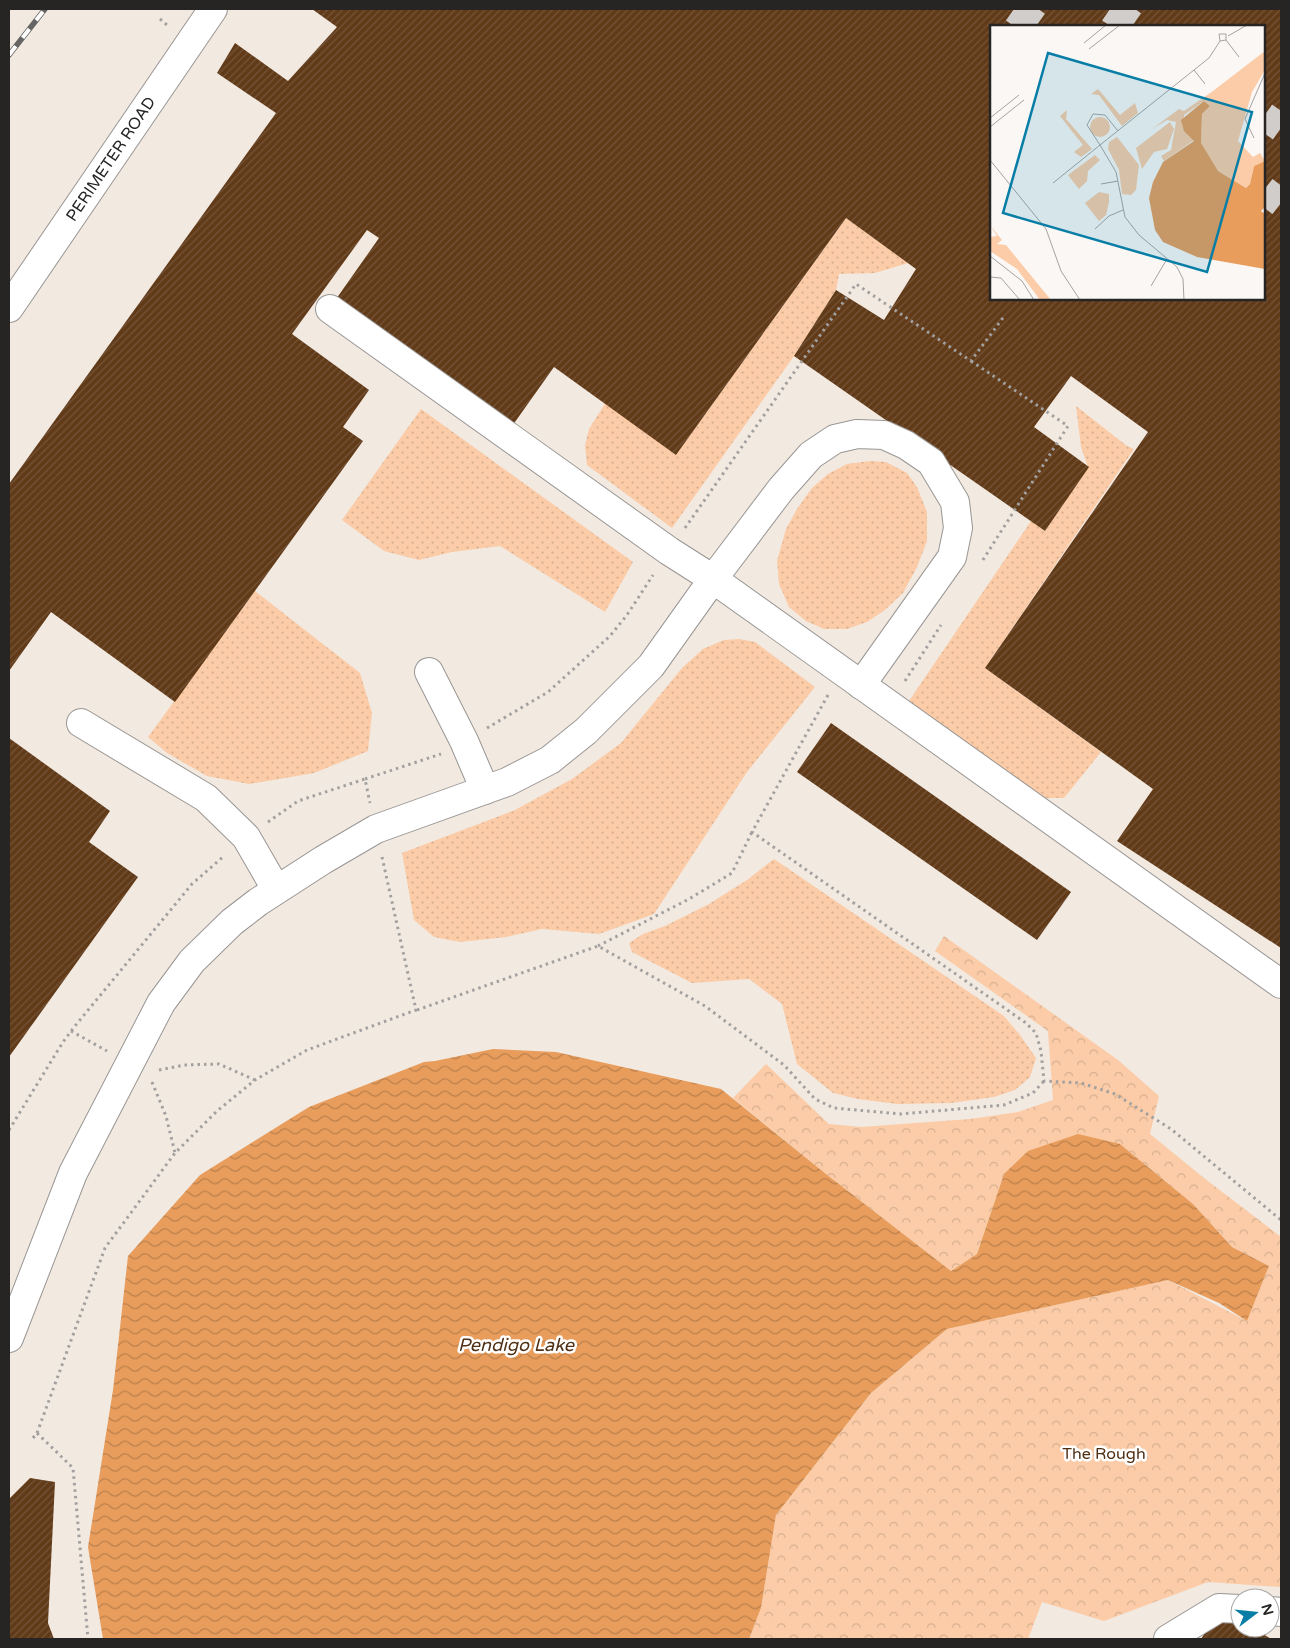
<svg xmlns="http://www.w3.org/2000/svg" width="1290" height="1648" viewBox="0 0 1290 1648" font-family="'Varela Round',sans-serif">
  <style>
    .built { fill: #f2e9e1; fill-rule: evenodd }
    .grass { fill: url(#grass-dots) }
    .forest { fill: url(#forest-crowns) }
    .water { fill: url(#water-waves) }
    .building { fill: url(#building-hatch); fill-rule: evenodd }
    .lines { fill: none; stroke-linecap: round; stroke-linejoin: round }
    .minor-tunnel { stroke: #d0cdcb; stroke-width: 28; stroke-dasharray: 28 14; stroke-linecap: butt }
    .minor-casing { stroke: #999694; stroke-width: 30 }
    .path { stroke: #a3a19f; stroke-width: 3; stroke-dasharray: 2.5 4; stroke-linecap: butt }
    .minor { stroke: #fff; stroke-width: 28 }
    .rail-casing { stroke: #666563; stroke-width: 5.5 }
    .rail { stroke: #fff; stroke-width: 4; stroke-dasharray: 11; stroke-linecap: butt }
    .labels { text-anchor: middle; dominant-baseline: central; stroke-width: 5; stroke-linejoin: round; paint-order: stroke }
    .street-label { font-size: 16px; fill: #262524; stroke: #fff }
    .park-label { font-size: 16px; fill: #4e2f14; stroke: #fff }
    .water-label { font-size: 18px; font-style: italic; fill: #503116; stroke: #fff }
    .inset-road { fill: none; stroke: #a5a3a1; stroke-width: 1 }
    .view { fill: #087ea6; fill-opacity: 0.15; stroke: #087ea6; stroke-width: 2.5 }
    .inset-edge { fill: none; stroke: #262524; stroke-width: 2.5 }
  </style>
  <defs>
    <pattern id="grass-dots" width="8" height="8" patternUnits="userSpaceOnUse" patternTransform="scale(1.25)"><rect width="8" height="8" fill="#fbcca7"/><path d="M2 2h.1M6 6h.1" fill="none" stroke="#d7af90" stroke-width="1.8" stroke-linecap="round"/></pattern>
    <pattern id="forest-crowns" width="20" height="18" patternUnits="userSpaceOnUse" patternTransform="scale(1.25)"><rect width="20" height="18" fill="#fbcca7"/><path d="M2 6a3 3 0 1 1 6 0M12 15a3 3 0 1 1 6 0" fill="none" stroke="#d7af90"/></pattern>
    <pattern id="water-waves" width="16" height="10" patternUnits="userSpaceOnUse" patternTransform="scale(1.25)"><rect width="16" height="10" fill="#e89d5c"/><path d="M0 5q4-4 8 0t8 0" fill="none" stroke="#bc804c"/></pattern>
    <pattern id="building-hatch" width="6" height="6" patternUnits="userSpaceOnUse" patternTransform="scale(1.25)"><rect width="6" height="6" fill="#613a18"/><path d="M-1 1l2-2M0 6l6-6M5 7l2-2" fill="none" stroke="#745439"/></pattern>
  </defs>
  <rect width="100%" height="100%" fill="#faf7f5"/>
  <path class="built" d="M9,9H1281V1639H9ZM991,26H1264V299H991ZM1240,1598H1270V1628H1240Z"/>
  <g class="grass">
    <path d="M846,218L908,263L875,273L839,274L836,290L794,356L672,528L587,465L585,445L589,429L606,402L676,455Z"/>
    <path d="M1076,406L1127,446L1134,449L985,668L1101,752L1064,798H1040L909,701L1031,521L1045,531L1088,467L1081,447Z"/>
    <path d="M421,409L633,562L605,612L500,546L452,552L419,560L384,551L342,520Z"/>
    <path d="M870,461L886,462L907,473L917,487L927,512V541L917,567L903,593L885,610L867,622L847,629H824L806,621L789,607L779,584L777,561L786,529L797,509L812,488L828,474L847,464Z"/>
    <path d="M255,591L360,673L372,713L368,751L314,773L249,784L207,776L167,753L148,737Z"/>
    <path d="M739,639L755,642L815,687L747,772L654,914L599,934L542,929L506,937L460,942L434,937L414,920L402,853L515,810L572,779L621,743L682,668L703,649L724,640Z"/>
    <path d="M774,859L1004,1016L1020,1035L1036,1058L1030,1077L1015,1090L994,1097L951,1103L897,1104L858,1099L833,1093L797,1064L782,1004L749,979L692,983L632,952L629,943L643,934L665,926L709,904L747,880Z"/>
  </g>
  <path class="forest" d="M944,936L1118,1060L1159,1096L1150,1134L1204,1178L1281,1237V1587L1208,1582L1104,1621L1042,1602L1028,1639H749L761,1608L776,1515L871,1393L947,1329L1168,1280L1247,1321L1269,1266L1232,1247L1193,1204L1120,1144L1004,1174L977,1254L951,1271L826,1174L733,1098L766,1064L829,1124L861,1127L970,1119L1018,1112L1053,1100L1048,1031L935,951Z"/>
  <path class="water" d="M493,1049L556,1052L721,1089L826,1174L951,1271L977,1254L1004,1174L1028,1151L1078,1134L1120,1144L1193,1204L1232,1247L1269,1266L1247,1321L1219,1303L1168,1280L947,1329L871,1393L776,1515L761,1608L749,1639H103L88,1547L113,1390L128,1256L200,1175L309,1107L424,1062L435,1061Z"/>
  <g class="building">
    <path d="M312,9H1281V948L1117,841L1153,789L985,668L1148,432L1071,376L1034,427L1089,467L1045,531L794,356L836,290L884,320L916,269L846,218L676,455L554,367L510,429L334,302L379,238L367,230L292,334L369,390L343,427L363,441L175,702L51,612L9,671V484L276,113L217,73L235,43L288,81L337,27ZM991,26H1264V299H991Z"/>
    <path d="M831,723L1071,892L1037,940L797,772Z"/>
    <path d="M9,738L110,811L89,842L138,877L9,1057Z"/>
    <path d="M30,1478L55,1482L48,1623L54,1639H9V1499Z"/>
    <path d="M1215,1618H1240V1628H1254L1271,1639H1201Z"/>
  </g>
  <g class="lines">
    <g class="minor-tunnel">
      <path d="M1014,9L1038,26"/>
      <path d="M1110,9L1135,26"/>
      <path d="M1264,116L1281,128"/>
      <path d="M1264,190L1281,203"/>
    </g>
    <g class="minor-casing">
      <g id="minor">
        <path d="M9,308L213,9"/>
        <path d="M330,309L669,551L713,579L781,489L811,455L835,439L857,434L884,435L906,445L931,462L955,502L958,528L952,557L861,685"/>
        <path d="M429,672L464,741L485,790"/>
        <path d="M81,723L206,798L246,837L276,889"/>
        <path d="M9,1338L73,1173L161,1003L192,961L232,922L258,902L323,860L376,829L507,782L550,760L586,731L651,666L713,579L1281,984"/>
        <path d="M1270,1611L1281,1612"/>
        <path d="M1168,1639L1219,1608L1240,1609"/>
      </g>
    </g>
    <g class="path">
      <path d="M160,19L167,25"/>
      <path d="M971,361L1068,426L981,563"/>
      <path d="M685,528L856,284L971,361L1005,315"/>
      <path d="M905,681L941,625"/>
      <path d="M828,695L752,832L1026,1023L1036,1033L1041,1051L1044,1081L1081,1083L1115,1094L1171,1129L1281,1220"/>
      <path d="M487,728L548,692L610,636L627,615L653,575"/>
      <path d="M365,779L441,754"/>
      <path d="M268,822L298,801L365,779L370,803"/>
      <path d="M598,946L689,899L732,873L752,832"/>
      <path d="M417,1010L598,946L705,1006L784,1065L815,1099L834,1108L901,1114L1004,1105L1033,1093L1044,1081"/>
      <path d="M71,1031L107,1051"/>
      <path d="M159,1070L184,1065L219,1064L255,1080"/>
      <path d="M152,1082L166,1116L175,1153"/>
      <path d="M9,1130L63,1042L75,1026L192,884L224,856"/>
      <path d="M37,1433L105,1248L175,1153L217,1111L255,1080L307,1050L416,1010L382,857"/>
      <path d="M33,1438L37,1433L73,1468L88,1639"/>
    </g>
    <use href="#minor" class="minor"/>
    <g class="rail-casing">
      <path id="rail" d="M9,55L45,9"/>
    </g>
    <use href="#rail" class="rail"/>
  </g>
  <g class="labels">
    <g class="street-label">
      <text transform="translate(111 159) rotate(-56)">PERIMETER ROAD</text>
    </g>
    <g class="park-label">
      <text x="1104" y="1454">The Rough</text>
    </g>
    <g class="water-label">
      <text x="516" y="1345">Pendigo Lake</text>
    </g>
  </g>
  <g transform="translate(990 25)">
    <rect width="275" height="275" fill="#faf7f5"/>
    <path d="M108,64L130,90L145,78L148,88L132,101L109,70L101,69ZM77,85L76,94L102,124L91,132L84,127L93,120L70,91ZM100 102a10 10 0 1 1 20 0a10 10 0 1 1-20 0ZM180,97L184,104L177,124L164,127L152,144L146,123ZM127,112L149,140L146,165L141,170L132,169L129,145L118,124L119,117ZM105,130L110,135L98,146L97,156L89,164L78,150ZM109,167L119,169V177L116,190L109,196L95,178ZM0,200L12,215L7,219L16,220L61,275H50L27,244L0,226V212L7,211Z" fill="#fbcca7"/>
    <path d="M275,26V45L262,67L248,116L263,132L270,128L275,136L264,141L260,159L256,163L228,146L216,130L211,118L212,89L220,81L214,76L194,90V105L204,115L174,136L171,131L181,125L186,97L177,95L162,104L189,84L194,86L223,66Z" fill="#fbcca7"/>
    <path d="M214,76L220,81L212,89L211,118L228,146L256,163L260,159L264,141L275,136V182L271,186L275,189V244L207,232L173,217L165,205L159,173L163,157L173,137L204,116L194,106L191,95Z" fill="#e89d5c"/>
    <path class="inset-road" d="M238,11L257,0M236,15L230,16L229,9H236V15L249,32M94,18L116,0M99,24L130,0M204,45L215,59M0,93L29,70M0,102L34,75M264,113L255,94L275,48M0,135L56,204L71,246L90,275M63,158L110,120L97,100L103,89L115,90L128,106M111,159L128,156M105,204L119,191L133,185M0,231L32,256L44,275M0,252L11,253L30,275M161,261L177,234M194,275L193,254L187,242L149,210L135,192L126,147L110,120L219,33L230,16"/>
    <path class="view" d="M58,28L262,87L217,247L13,188Z"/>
    <rect width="275" height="275" class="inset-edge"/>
  </g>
  <rect width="1290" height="1648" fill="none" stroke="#262524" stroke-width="20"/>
  <g transform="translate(1255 1613) rotate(74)"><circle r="24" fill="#ffffff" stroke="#a8a8a7"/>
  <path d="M0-4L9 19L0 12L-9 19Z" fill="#087ea6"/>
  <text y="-8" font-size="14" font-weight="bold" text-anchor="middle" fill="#262524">N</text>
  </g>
</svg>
